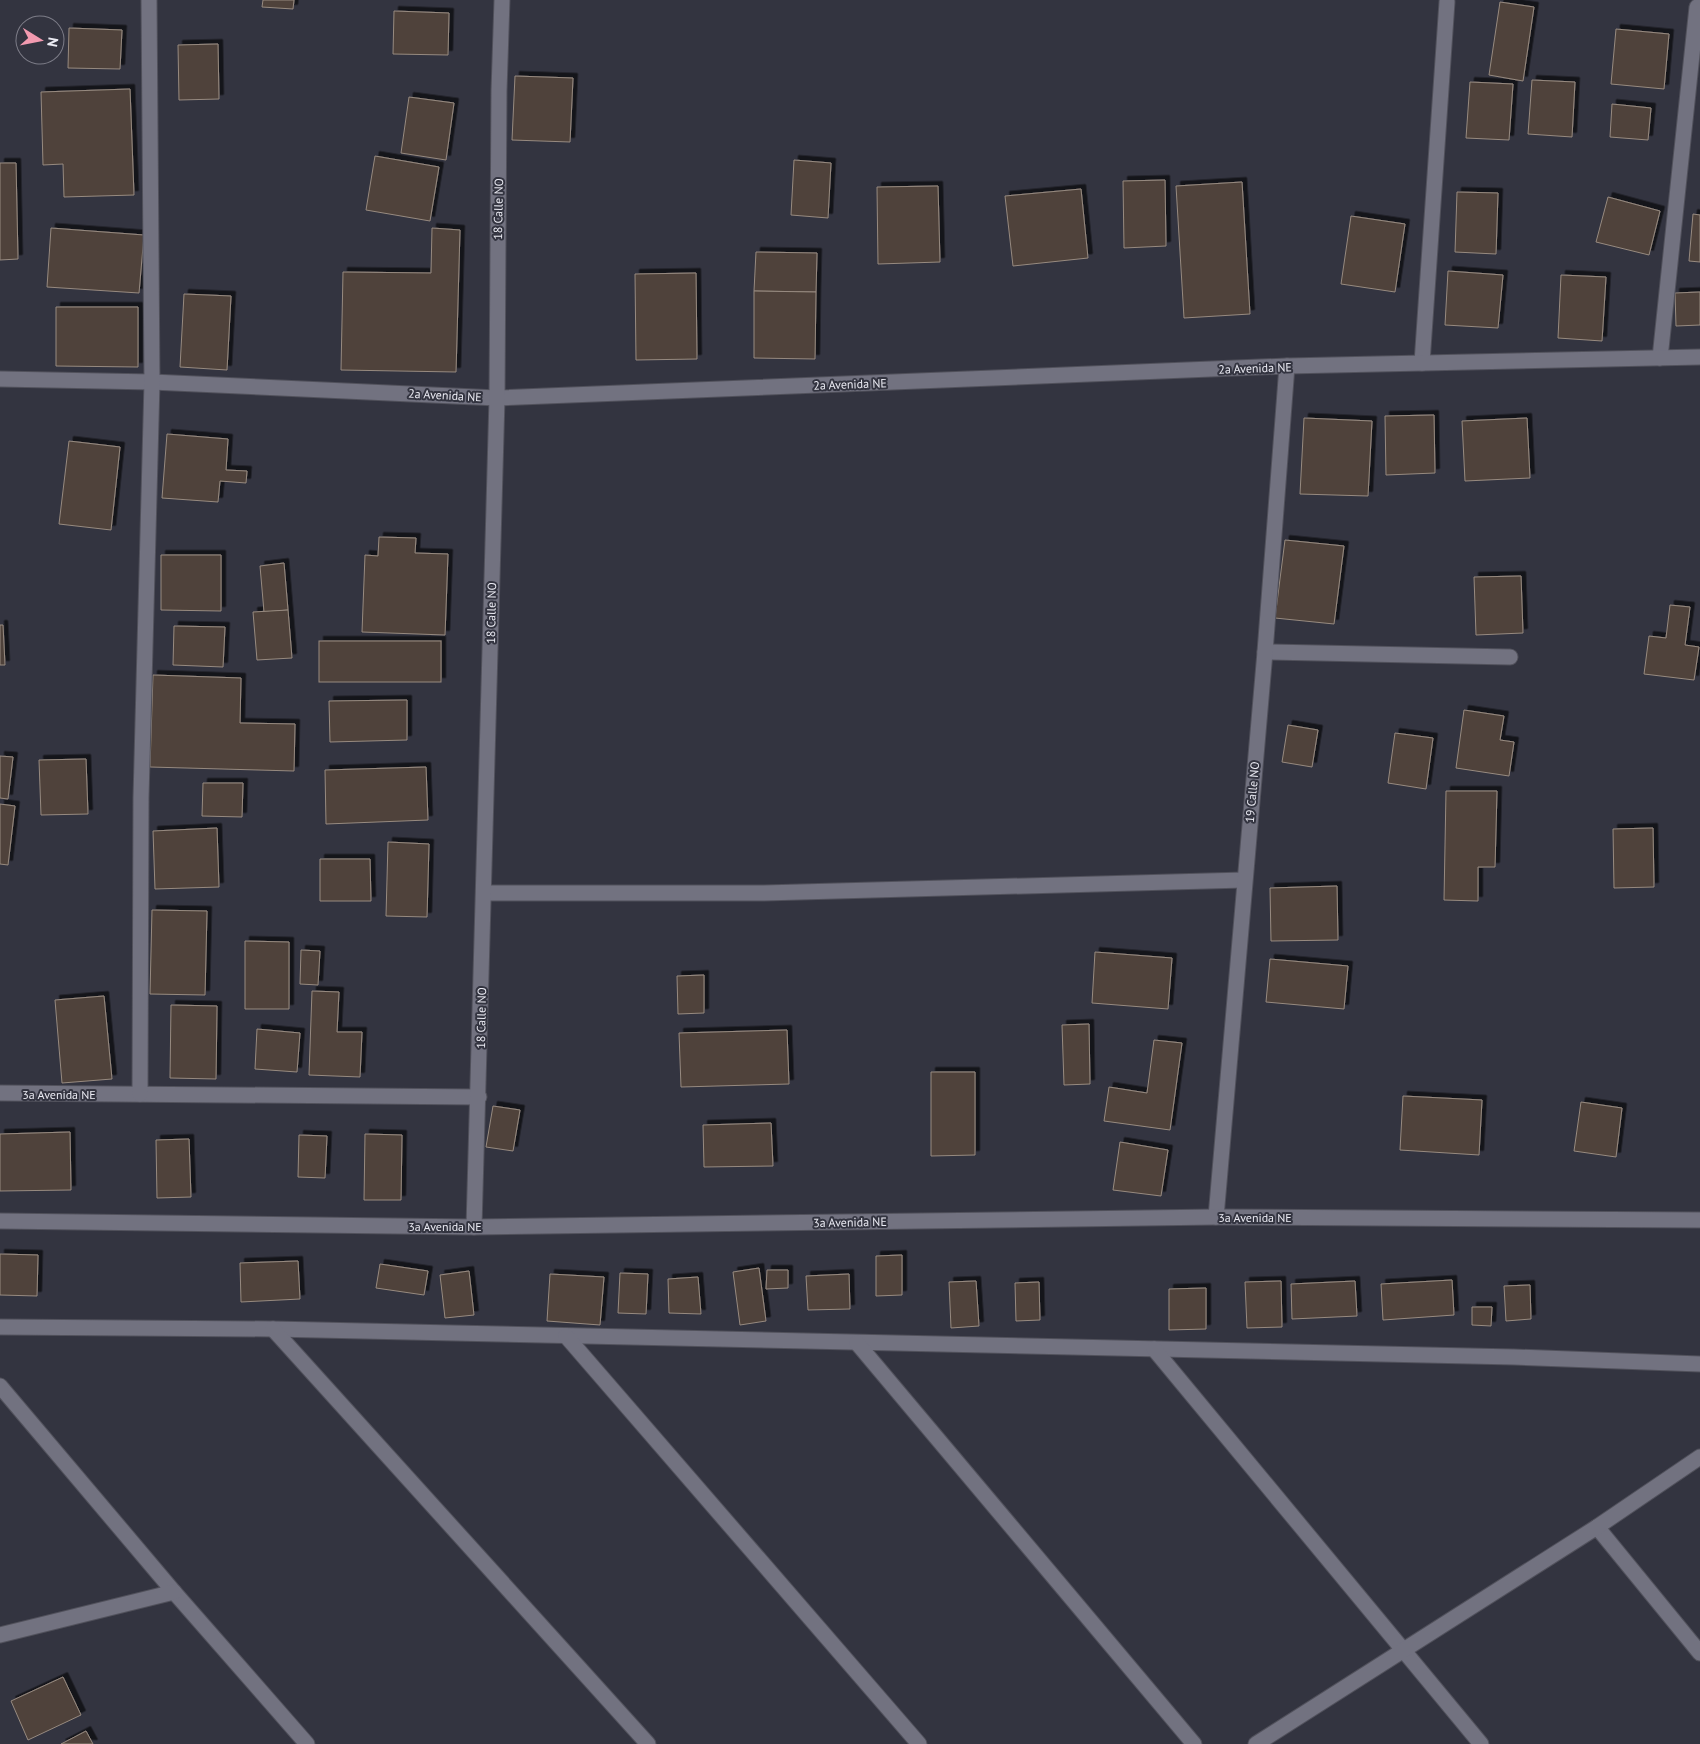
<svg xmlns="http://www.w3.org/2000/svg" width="1700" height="1744" viewBox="0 0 1700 1744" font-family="'PT Sans',sans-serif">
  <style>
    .building { fill: #4f433a; stroke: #978a80; filter: url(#shadow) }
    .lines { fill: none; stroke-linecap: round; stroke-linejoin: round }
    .minor-casing { stroke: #51515b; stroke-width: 17 }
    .minor { stroke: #727280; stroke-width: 15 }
    .labels { text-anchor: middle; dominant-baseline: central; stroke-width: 4; stroke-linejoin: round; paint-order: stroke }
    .street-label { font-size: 12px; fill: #ebebf3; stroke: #333440 }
  </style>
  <defs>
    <filter id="shadow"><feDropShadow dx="4.5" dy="-4.5" stdDeviation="0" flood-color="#0009"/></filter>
  </defs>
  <rect width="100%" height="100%" fill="#333440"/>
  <g class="building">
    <path d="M263,0H294L293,9L262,7Z"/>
    <path d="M1500,2L1534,7L1523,81L1489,75Z"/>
    <path d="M394,11L449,13L448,55L393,54Z"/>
    <path d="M69,28L122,30L120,69L68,68Z"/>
    <path d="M1616,29L1669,34L1664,89L1611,84Z"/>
    <path d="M218,44L219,99L179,100L178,45Z"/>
    <path d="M515,76L573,78L570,142L512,140Z"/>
    <path d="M1532,80L1575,82L1572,137L1528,134Z"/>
    <path d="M1470,82L1513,84L1509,140L1466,138Z"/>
    <path d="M130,89L134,195L64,197L63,164L43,165L41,92Z"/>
    <path d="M409,97L454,103L446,160L401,153Z"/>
    <path d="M1612,104L1651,108L1648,140L1610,137Z"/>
    <path d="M375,156L439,167L430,221L366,210Z"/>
    <path d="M794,160L831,163L828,218L791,215Z"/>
    <path d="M0,163H16L18,259L0,260Z"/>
    <path d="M1165,180L1166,246L1124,248L1123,181Z"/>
    <path d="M1242,182L1250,314L1184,318L1176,186Z"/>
    <path d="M938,186L940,262L878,264L877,187Z"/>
    <path d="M1081,189L1088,258L1013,266L1005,196Z"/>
    <path d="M1457,192L1498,193L1496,254L1455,252Z"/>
    <path d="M1608,197L1660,211L1649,255L1596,242Z"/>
    <path d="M1693,214L1700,215V262L1689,261Z"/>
    <path d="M1351,216L1405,224L1395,292L1341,284Z"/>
    <path d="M51,228L144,235L139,293L47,287Z"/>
    <path d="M432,228L460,230L456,372L341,370L343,272L431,273Z"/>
    <path d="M756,252L817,253L816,292L754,291Z"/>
    <path d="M1448,271L1503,275L1498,328L1445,325Z"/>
    <path d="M696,273L697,359L636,360L635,274Z"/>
    <path d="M1561,275L1606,277L1602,341L1558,338Z"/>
    <path d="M754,291L816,292L815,359L754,358Z"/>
    <path d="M1700,292V325L1676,326L1675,293Z"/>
    <path d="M184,294L231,296L227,370L180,367Z"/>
    <path d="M56,307H138V367L56,366Z"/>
    <path d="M1434,415L1435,473L1386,475L1385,416Z"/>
    <path d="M1304,418L1372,421L1368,496L1300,494Z"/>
    <path d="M1527,418L1530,478L1465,481L1462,421Z"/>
    <path d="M167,434L228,439L226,470L247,471L246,483L220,481L218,502L162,498Z"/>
    <path d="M69,441L120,447L111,530L59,524Z"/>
    <path d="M379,537L416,538L415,553L448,554L445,635L362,632L365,555L378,556Z"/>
    <path d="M1285,540L1344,546L1334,624L1275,618Z"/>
    <path d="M161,555H221V611L161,610Z"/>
    <path d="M284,563L288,610L264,612L260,566Z"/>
    <path d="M1521,576L1523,633L1476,635L1474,577Z"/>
    <path d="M1670,605L1690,607L1685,645L1699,647L1694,680L1644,674L1649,636L1666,638Z"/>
    <path d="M288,610L292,658L257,660L253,612Z"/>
    <path d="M0,625H3L5,665H0Z"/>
    <path d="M174,626L225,627L223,667L173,665Z"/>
    <rect x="319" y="641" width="122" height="41"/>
    <path d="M153,675L241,678L240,723L295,724L294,771L150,767Z"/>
    <path d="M407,700V740L330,742L329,701Z"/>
    <path d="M1464,710L1504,716L1500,740L1514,742L1509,776L1456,768Z"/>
    <path d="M1288,725L1318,730L1312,767L1282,762Z"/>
    <path d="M1395,733L1433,738L1426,789L1388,783Z"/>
    <path d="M0,756L13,757L8,799L0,798Z"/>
    <path d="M86,759L88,814L41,815L39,760Z"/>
    <path d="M426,767L428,820L326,824L325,770Z"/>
    <path d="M203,783H243L242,817L202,816Z"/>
    <path d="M1446,791H1497L1495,867H1478V901L1444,900Z"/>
    <path d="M0,804L15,806L8,865L0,864Z"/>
    <path d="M217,828L219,887L155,889L153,831Z"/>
    <path d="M1653,828L1654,887L1614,888L1613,829Z"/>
    <path d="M388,842L429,844L427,917L386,916Z"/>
    <path d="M320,859H370L371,901H320Z"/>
    <path d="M1337,886L1338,940L1271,941L1270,888Z"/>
    <path d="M152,910L207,911L205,995L150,994Z"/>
    <path d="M245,941L289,942V1009H245Z"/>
    <path d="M301,950L320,951L318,985L300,984Z"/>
    <path d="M1095,952L1172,958L1168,1009L1092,1003Z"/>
    <path d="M1270,959L1348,966L1344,1009L1266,1002Z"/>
    <path d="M704,975V1013L678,1014L677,976Z"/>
    <path d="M312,991L339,992L337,1032H362L360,1077L309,1075Z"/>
    <path d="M104,996L112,1079L62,1083L55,1000Z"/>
    <path d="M171,1005L217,1006L216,1079L170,1078Z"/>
    <path d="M1089,1024L1090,1084L1064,1085L1062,1025Z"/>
    <path d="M257,1029L300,1033L297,1072L255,1069Z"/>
    <path d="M787,1030L789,1084L681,1087L679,1033Z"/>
    <path d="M1154,1040L1182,1043L1170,1130L1104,1121L1109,1087L1147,1093Z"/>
    <path d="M931,1072H975V1155L931,1156Z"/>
    <path d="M1403,1096L1482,1100L1479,1155L1400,1150Z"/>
    <path d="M1581,1102L1622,1108L1616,1157L1574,1151Z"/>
    <path d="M493,1106L520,1110L513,1151L486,1147Z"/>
    <path d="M771,1123L773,1166L704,1167L703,1125Z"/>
    <path d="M70,1132L71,1190L0,1191V1134Z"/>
    <path d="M365,1134L402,1135L401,1200H364Z"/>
    <path d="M299,1135L327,1136L325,1178L298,1177Z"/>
    <path d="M189,1139L191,1197L157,1198L156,1140Z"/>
    <path d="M1120,1142L1168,1150L1161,1196L1113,1190Z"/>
    <path d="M0,1254L38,1255L37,1296L0,1295Z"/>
    <path d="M902,1255V1295L876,1296V1256Z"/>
    <path d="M298,1261L300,1299L241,1302L240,1263Z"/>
    <path d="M380,1264L428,1271L424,1295L376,1288Z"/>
    <path d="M759,1268L766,1321L740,1325L733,1272Z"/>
    <path d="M767,1270H788V1288L766,1289Z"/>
    <path d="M469,1271L474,1315L445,1318L440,1275Z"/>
    <path d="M620,1273L648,1274L646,1314L618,1313Z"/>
    <path d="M550,1274L604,1277L600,1325L547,1321Z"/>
    <path d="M849,1274L850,1309L808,1310L806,1276Z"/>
    <path d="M698,1277L701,1314L669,1313L668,1279Z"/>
    <path d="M1452,1280L1454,1315L1383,1320L1381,1284Z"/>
    <path d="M976,1281L979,1326L951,1328L949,1282Z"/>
    <path d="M1281,1281L1282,1327L1247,1328L1245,1282Z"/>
    <path d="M1355,1281L1357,1316L1292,1319L1291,1284Z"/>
    <path d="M1039,1282L1040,1320L1016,1321L1015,1283Z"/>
    <path d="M1530,1285L1531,1319L1506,1321L1504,1286Z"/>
    <path d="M1206,1288V1329L1169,1330V1289Z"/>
    <path d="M1472,1307H1492L1491,1326L1472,1325Z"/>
    <path d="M63,1677L81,1715L28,1740L11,1701Z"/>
    <path d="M86,1731L93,1744H61Z"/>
  </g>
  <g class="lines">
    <g class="minor-casing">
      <g id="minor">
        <path d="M1660,358L1697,7"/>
        <path d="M1422,363L1447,2"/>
        <path d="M0,379L152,382L497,398L1287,366L1700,357"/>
        <path d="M1265,652L1510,657"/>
        <path d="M484,893H764L1244,880"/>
        <path d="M0,1093L479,1097"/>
        <path d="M140,1094L141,798L152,382L149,0"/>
        <path d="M1216,1217L1265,652L1287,366"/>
        <path d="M0,1221L474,1227L1216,1217L1700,1220"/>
        <path d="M474,1227L497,398L499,91L502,0"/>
        <path d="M0,1327L273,1329L1514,1357L1700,1364"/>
        <path d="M273,1329L648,1744"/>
        <path d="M566,1336L919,1744"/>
        <path d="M857,1343L1194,1744"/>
        <path d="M1154,1349L1481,1744"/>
        <path d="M0,1386L174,1592L307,1744"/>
        <path d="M1597,1527L1700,1653"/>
        <path d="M0,1635L174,1592"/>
        <path d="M1256,1744L1597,1527L1700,1457"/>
      </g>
    </g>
    <use href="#minor" class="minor"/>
  </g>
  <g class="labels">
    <g class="street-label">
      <text transform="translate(498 209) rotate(-89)">18 Calle NO</text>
      <text transform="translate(1255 368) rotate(-2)">2a Avenida NE</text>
      <text transform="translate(850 384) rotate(-2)">2a Avenida NE</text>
      <text transform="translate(445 395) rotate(3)">2a Avenida NE</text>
      <text transform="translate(491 613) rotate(-89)">18 Calle NO</text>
      <text transform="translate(1252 792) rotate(-85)">19 Calle NO</text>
      <text transform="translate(481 1018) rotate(-89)">18 Calle NO</text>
      <text x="59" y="1094">3a Avenida NE</text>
      <text x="1255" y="1217">3a Avenida NE</text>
      <text transform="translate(850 1222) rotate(-1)">3a Avenida NE</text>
      <text x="445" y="1226">3a Avenida NE</text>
    </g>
  </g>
  <g transform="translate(40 40) rotate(100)"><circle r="24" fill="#333440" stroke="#7d7d88"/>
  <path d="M0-4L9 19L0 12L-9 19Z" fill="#f29ab0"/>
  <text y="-8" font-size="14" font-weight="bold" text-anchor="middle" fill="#ebebf3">N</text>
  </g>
</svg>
